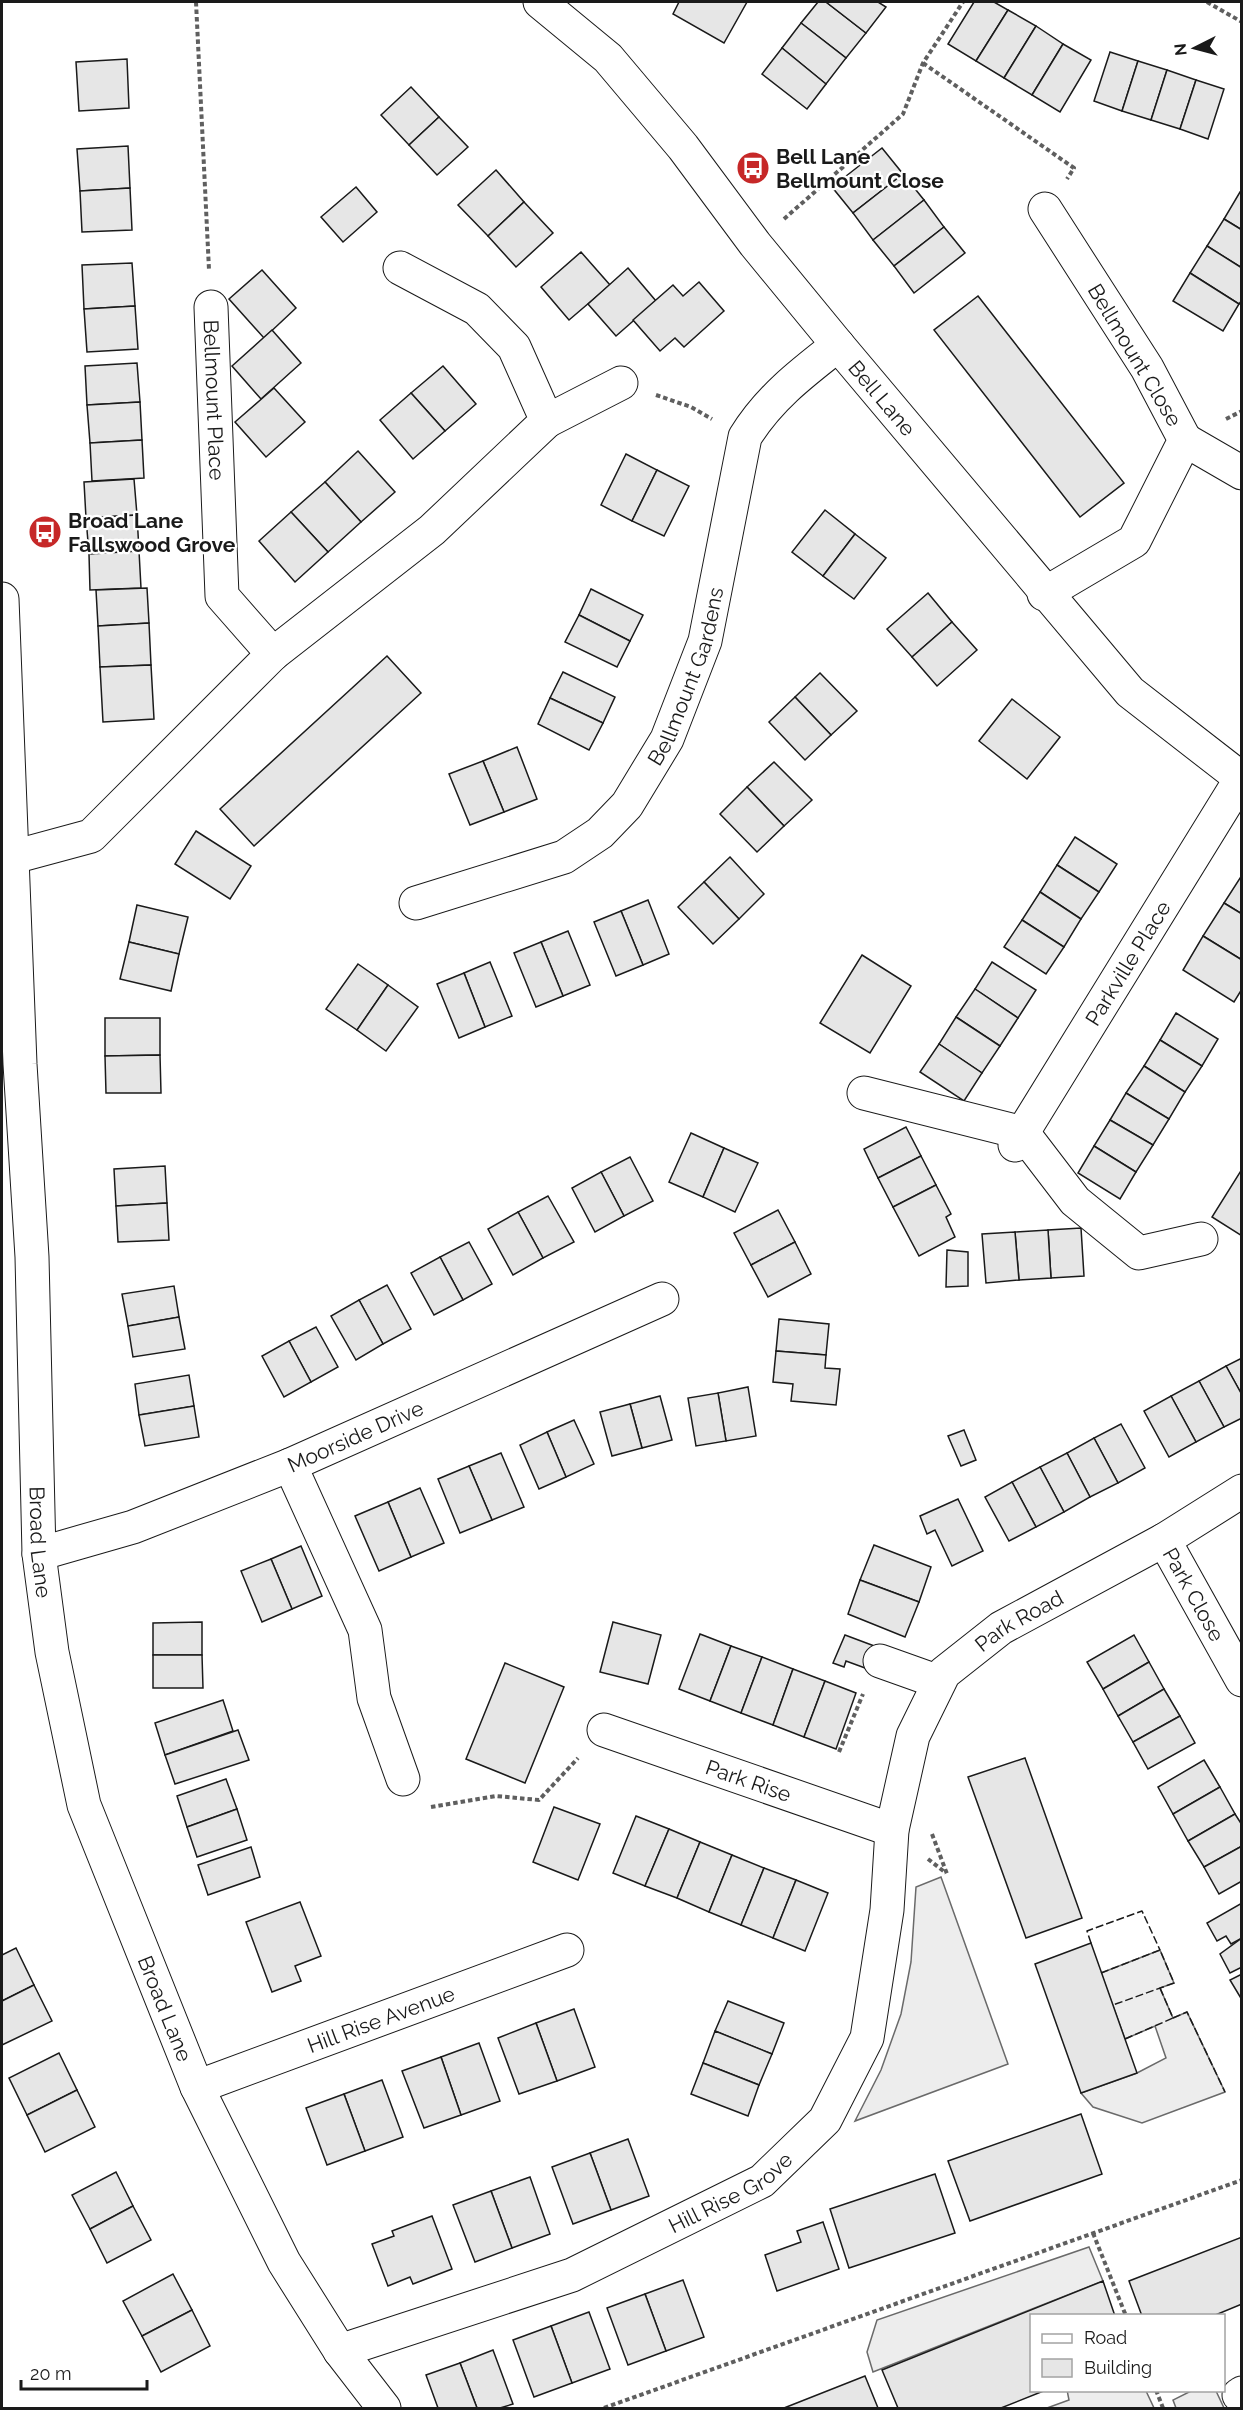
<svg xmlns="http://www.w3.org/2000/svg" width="1243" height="2410" viewBox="0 0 1243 2410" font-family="Raleway,sans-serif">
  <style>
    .built { fill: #ededed; stroke: #6a6a6a; stroke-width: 1.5 }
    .building { fill: #e6e6e6; stroke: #1a1a1a; stroke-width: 1.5 }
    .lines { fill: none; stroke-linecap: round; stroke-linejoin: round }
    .minor-casing { stroke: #1a1a1a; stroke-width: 35 }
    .path { stroke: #5f5f5f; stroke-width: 4; stroke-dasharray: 4.5 3; stroke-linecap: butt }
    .minor { stroke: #fff; stroke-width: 33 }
    .fence { stroke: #1a1a1a; stroke-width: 1.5; stroke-dasharray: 8 3; stroke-linecap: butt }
    .labels { text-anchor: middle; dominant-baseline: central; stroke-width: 4.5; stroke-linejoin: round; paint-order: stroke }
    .poi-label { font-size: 21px; font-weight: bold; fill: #1a1a1a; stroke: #fff; text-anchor: start }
    .street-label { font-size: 21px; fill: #1a1a1a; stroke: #fff }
  </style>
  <rect width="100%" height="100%" fill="#fff"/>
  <g class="built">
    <path d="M941,1877L1008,2064L855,2121L881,2070L901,2014L911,1962L916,1887Z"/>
    <path d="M1160,1950L1174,1983L1160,1988L1173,2018L1187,2012L1225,2092L1142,2123L1093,2107L1081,2093L1137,2073L1166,2058L1155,2026L1125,2039L1101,1973Z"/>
    <path d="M1089,2247L1103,2281L873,2372L867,2352L877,2320Z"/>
    <path d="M1067,2390L1146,2391L1154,2408H1047L1069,2400Z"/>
    <path d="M1191,2391H1216L1224,2408H1176L1173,2400Z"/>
  </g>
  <g class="building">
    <path d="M679,2H747L724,43L673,14Z"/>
    <path d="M818,2H826L866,33L846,58L801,23Z"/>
    <path d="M826,2H878L886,7L866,33Z"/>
    <path d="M974,2H994L1008,10L976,61L948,44Z"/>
    <path d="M1008,10L1036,26L1004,78L976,61Z"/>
    <path d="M801,23L846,58L826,84L782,48Z"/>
    <path d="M1036,26L1063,44L1032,95L1004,78Z"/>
    <path d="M1063,44L1091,60L1060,112L1032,95Z"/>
    <path d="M782,48L826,84L807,109L762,74Z"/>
    <path d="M1110,52L1138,61L1122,111L1094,101Z"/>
    <path d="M127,59L129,108L79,111L76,62Z"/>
    <path d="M1138,61L1167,70L1151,120L1122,111Z"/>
    <path d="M1167,70L1196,80L1180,129L1151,120Z"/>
    <path d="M1196,80L1224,89L1208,139L1180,129Z"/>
    <path d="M411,87L439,117L409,145L381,115Z"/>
    <path d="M439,117L468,147L437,175L409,145Z"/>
    <path d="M128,146L130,188L80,191L77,149Z"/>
    <path d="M882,148L903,174L853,213L832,187Z"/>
    <path d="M496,170L524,202L488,236L458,205Z"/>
    <path d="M903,174L924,200L873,240L853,213Z"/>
    <path d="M356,187L377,212L343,242L321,217Z"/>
    <path d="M130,188L132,230L82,232L80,191Z"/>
    <path d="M1240,192L1242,193V230L1224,219Z"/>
    <path d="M924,200L944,227L894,266L873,240Z"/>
    <path d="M524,202L553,233L516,267L488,236Z"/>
    <path d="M1224,219L1242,230V268L1207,246Z"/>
    <path d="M944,227L965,253L914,293L894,266Z"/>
    <path d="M1207,246L1242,268V300L1239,304L1190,273Z"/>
    <path d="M581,252L610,285L569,320L541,287Z"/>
    <path d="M132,263L135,306L84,309L82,265Z"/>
    <path d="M628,268L656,301L616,336L588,304Z"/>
    <path d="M262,270L296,308L264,338L229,299Z"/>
    <path d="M1190,273L1239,304L1223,331L1173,301Z"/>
    <path d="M699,282L724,311L684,347L675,338L660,351L633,320L673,285L683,296Z"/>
    <path d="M978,296L1124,483L1080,517L934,330Z"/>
    <path d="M135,306L138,349L87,352L84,309Z"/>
    <path d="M272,330L301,363L261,399L232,366Z"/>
    <path d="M137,363L140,402L87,405L85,366Z"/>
    <path d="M443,366L476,404L445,431L411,393Z"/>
    <path d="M274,388L305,422L266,457L235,422Z"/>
    <path d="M411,393L445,431L413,459L380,420Z"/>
    <path d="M140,402L142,440L90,443L87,405Z"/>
    <path d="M142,440L144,478L92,481L90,443Z"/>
    <path d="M358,451L395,492L361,522L325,482Z"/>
    <path d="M626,454L657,470L632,521L601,505Z"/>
    <path d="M657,470L689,486L664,536L632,521Z"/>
    <path d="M134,479L137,515L86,518L84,482Z"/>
    <path d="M325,482L361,522L328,552L291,512Z"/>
    <path d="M825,510L855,534L823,576L792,552Z"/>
    <path d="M291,512L328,552L295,582L259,541Z"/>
    <path d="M137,515L139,551L89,554L86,518Z"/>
    <path d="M855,534L886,558L854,599L823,576Z"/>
    <path d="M139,551L141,588L90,590L89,554Z"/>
    <path d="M147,588L149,623L98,626L96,590Z"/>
    <path d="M591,589L643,615L630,641L579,615Z"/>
    <path d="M928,593L952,622L912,657L887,629Z"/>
    <path d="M579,615L630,641L617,667L565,642Z"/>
    <path d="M952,622L977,650L937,686L912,657Z"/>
    <path d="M149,623L151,665L100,667L98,626Z"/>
    <path d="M387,656L421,693L254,846L220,809Z"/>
    <path d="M151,665L154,719L103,722L100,667Z"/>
    <path d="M563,672L615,697L603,723L550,698Z"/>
    <path d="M820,673L857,711L831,735L795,697Z"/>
    <path d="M795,697L831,735L805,760L769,722Z"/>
    <path d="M550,698L603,723L589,750L538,724Z"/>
    <path d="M1012,699L1060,737L1027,779L979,741Z"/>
    <path d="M517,747L537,799L504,812L483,761Z"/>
    <path d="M483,761L504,812L470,825L449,774Z"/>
    <path d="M774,762L812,800L784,826L747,787Z"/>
    <path d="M747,787L784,826L757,852L720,814Z"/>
    <path d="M196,831L251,866L230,899L175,864Z"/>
    <path d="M1075,837L1117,864L1099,892L1057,865Z"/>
    <path d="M730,857L764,894L739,919L704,882Z"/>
    <path d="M1057,865L1099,892L1081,919L1040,892Z"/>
    <path d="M1242,875V914L1224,903Z"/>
    <path d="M704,882L739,919L713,944L678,907Z"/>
    <path d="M1040,892L1081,919L1064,947L1022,920Z"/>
    <path d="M648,900L669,954L643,965L621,911Z"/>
    <path d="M1224,903L1242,914V960L1203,936Z"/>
    <path d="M137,905L188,917L179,954L129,942Z"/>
    <path d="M621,911L643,965L616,976L594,922Z"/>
    <path d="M1022,920L1064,947L1046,974L1004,947Z"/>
    <path d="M568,931L590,985L563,996L541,942Z"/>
    <path d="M1203,936L1242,960V989L1234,1002L1183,970Z"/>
    <path d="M129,942L179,954L171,991L120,979Z"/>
    <path d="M541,942L563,996L536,1007L514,953Z"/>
    <path d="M862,955L911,986L870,1053L820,1023Z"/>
    <path d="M490,962L512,1016L485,1027L464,973Z"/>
    <path d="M992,962L1036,990L1018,1018L975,989Z"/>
    <path d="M358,964L388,985L357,1030L326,1009Z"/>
    <path d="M464,973L485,1027L459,1038L437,984Z"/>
    <path d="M388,985L418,1007L386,1051L357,1030Z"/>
    <path d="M975,989L1018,1018L1000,1046L956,1017Z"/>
    <path d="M1176,1013L1218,1039L1202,1066L1160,1040Z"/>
    <path d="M956,1017L1000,1046L982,1073L939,1044Z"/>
    <path d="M105,1018H160V1055L105,1056Z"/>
    <path d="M1160,1040L1202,1066L1185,1092L1144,1066Z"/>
    <path d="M939,1044L982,1073L964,1101L920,1072Z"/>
    <path d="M160,1055L161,1093H106L105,1056Z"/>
    <path d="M1144,1066L1185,1092L1169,1119L1126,1093Z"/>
    <path d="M1126,1093L1169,1119L1153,1145L1110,1120Z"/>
    <path d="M1110,1120L1153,1145L1136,1172L1094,1146Z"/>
    <path d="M906,1127L921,1156L878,1178L864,1149Z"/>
    <path d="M691,1133L724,1148L703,1197L669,1182Z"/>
    <path d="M1094,1146L1136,1172L1120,1199L1078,1173Z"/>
    <path d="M724,1148L758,1163L735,1212L703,1197Z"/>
    <path d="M921,1156L936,1185L893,1207L878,1178Z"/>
    <path d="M630,1157L653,1201L624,1216L601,1172Z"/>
    <path d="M165,1166L167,1203L116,1206L114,1169Z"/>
    <path d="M1242,1169V1236L1212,1217Z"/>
    <path d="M601,1172L624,1216L595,1232L572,1188Z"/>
    <path d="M936,1185L951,1214L946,1217L955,1237L919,1256L893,1207Z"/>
    <path d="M548,1196L574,1242L543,1258L518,1212Z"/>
    <path d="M167,1203L169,1240L118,1242L116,1206Z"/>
    <path d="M778,1210L795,1242L751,1265L734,1233Z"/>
    <path d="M518,1212L543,1258L513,1275L488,1229Z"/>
    <path d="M1081,1228L1084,1276L1051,1278L1048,1230Z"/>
    <path d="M1048,1230L1051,1278L1019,1280L1015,1232Z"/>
    <path d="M1015,1232L1019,1280L986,1283L982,1234Z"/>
    <path d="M469,1242L492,1284L463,1300L440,1257Z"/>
    <path d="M795,1242L811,1274L768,1297L751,1265Z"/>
    <path d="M947,1250L968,1252V1286L946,1287Z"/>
    <path d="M440,1257L463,1300L434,1315L411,1273Z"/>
    <path d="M387,1285L411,1329L383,1344L359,1300Z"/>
    <path d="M174,1286L179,1317L128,1326L122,1294Z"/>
    <path d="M359,1300L383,1344L356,1360L331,1316Z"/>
    <path d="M179,1317L185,1349L133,1357L128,1326Z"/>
    <path d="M779,1319L829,1324L826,1355L776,1351Z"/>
    <path d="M316,1327L338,1367L311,1382L289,1341Z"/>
    <path d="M289,1341L311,1382L284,1397L262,1356Z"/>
    <path d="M776,1351L826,1355L825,1368L840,1369L836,1405L791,1401L793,1384L773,1382Z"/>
    <path d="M1242,1358V1395L1226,1366Z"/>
    <path d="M1226,1366L1242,1395V1418L1224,1427L1199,1381Z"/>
    <path d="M189,1375L194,1406L139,1415L135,1384Z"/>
    <path d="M1199,1381L1224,1427L1196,1442L1171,1396Z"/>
    <path d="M748,1387L756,1436L726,1441L718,1393Z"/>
    <path d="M718,1393L726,1441L696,1446L688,1398Z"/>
    <path d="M660,1396L672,1440L642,1448L630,1404Z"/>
    <path d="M1171,1396L1196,1442L1169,1457L1144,1411Z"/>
    <path d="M630,1404L642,1448L612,1456L600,1412Z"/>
    <path d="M194,1406L199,1437L145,1446L139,1415Z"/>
    <path d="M574,1420L594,1464L566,1477L547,1432Z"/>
    <path d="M1121,1424L1145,1468L1118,1483L1094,1438Z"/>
    <path d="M964,1430L976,1460L961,1466L948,1436Z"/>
    <path d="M547,1432L566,1477L539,1489L520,1445Z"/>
    <path d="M1094,1438L1118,1483L1090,1497L1067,1453Z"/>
    <path d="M501,1453L524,1507L492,1520L469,1466Z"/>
    <path d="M1067,1453L1090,1497L1064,1512L1040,1467Z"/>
    <path d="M469,1466L492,1520L460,1533L438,1479Z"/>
    <path d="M1040,1467L1064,1512L1036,1527L1012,1482Z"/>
    <path d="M1012,1482L1036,1527L1009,1541L985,1497Z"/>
    <path d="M420,1488L444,1543L411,1557L388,1502Z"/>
    <path d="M958,1499L983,1551L952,1566L935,1530L927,1534L920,1516Z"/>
    <path d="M388,1502L411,1557L379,1571L355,1516Z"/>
    <path d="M874,1545L931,1567L919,1602L860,1580Z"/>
    <path d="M301,1546L322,1596L292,1609L271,1559Z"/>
    <path d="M271,1559L292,1609L262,1622L241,1571Z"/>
    <path d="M860,1580L919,1602L905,1637L848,1614Z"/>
    <path d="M202,1622V1655H153V1623Z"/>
    <path d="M613,1622L661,1635L648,1684L600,1672Z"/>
    <path d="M700,1634L731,1646L710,1701L679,1689Z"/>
    <path d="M845,1635L885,1650L876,1672L846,1661L844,1667L833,1663Z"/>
    <path d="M1134,1635L1149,1662L1103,1689L1087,1662Z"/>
    <path d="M731,1646L762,1657L741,1713L710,1701Z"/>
    <path d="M153,1655H202L203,1688H153Z"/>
    <path d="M762,1657L793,1669L773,1725L741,1713Z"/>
    <path d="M1149,1662L1164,1689L1118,1716L1103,1689Z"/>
    <path d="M505,1663L564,1687L525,1783L466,1759Z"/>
    <path d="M793,1669L825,1681L804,1737L773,1725Z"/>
    <path d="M825,1681L856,1693L836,1749L804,1737Z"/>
    <path d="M1164,1689L1180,1716L1133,1742L1118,1716Z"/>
    <path d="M223,1700L233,1731L165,1755L155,1723Z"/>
    <path d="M1180,1716L1195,1743L1148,1769L1133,1742Z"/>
    <path d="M238,1730L249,1760L175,1784L165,1755Z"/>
    <path d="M1025,1758L1082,1918L1026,1938L968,1777Z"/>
    <path d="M1204,1760L1220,1787L1173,1814L1158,1787Z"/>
    <path d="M226,1779L237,1809L187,1827L177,1796Z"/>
    <path d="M1220,1787L1235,1814L1188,1841L1173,1814Z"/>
    <path d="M554,1807L600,1824L578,1880L533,1862Z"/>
    <path d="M237,1809L247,1840L197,1857L187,1827Z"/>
    <path d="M1235,1814L1242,1825V1846L1204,1867L1188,1841Z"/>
    <path d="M636,1816L669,1829L645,1886L613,1873Z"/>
    <path d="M669,1829L700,1842L677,1898L645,1886Z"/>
    <path d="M700,1842L732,1855L709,1912L677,1898Z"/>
    <path d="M1242,1846V1881L1219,1894L1204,1867Z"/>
    <path d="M251,1847L260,1877L208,1895L198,1865Z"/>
    <path d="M732,1855L764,1868L741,1925L709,1912Z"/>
    <path d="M764,1868L796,1880L773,1938L741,1925Z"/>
    <path d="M796,1880L828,1893L805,1951L773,1938Z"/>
    <path d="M300,1902L321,1956L295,1966L301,1981L272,1992L246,1922Z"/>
    <path d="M1242,1903V1938L1231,1944L1226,1936L1217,1941L1207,1923Z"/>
    <path d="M1242,1938V1967L1230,1973L1220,1954Z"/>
    <path d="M1091,1943L1137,2073L1081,2093L1035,1964Z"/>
    <path d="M16,1948L34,1985L2,2001V1955Z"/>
    <path d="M1242,1974V2000L1230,1980Z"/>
    <path d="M34,1985L52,2021L2,2045V2001Z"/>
    <path d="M728,2001L784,2023L772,2054L715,2031Z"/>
    <path d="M574,2009L595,2067L557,2081L536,2023Z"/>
    <path d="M536,2023L557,2081L519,2094L498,2038Z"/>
    <path d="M715,2031L772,2054L759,2085L703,2063Z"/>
    <path d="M479,2043L500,2101L461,2115L441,2057Z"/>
    <path d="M59,2053L77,2090L27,2115L9,2078Z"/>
    <path d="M441,2057L461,2115L424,2128L402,2071Z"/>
    <path d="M703,2063L759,2085L748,2116L691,2094Z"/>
    <path d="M382,2080L403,2137L365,2151L344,2094Z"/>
    <path d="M77,2090L95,2127L45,2152L27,2115Z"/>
    <path d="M344,2094L365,2151L327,2165L306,2108Z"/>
    <path d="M1081,2114L1102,2174L970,2221L948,2161Z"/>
    <path d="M628,2139L649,2196L611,2210L590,2153Z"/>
    <path d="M590,2153L611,2210L573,2224L552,2167Z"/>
    <path d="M116,2172L133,2206L90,2229L72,2195Z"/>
    <path d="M935,2174L955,2233L849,2268L830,2209Z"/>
    <path d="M530,2177L550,2234L512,2248L491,2191Z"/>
    <path d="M491,2191L512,2248L475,2262L453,2205Z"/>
    <path d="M133,2206L151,2240L107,2263L90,2229Z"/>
    <path d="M432,2216L452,2269L413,2284L410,2277L388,2286L372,2244L394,2236L392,2231Z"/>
    <path d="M823,2222L839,2269L777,2291L765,2255L801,2242L797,2231Z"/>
    <path d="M1242,2237V2304L1213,2316H1142L1129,2281Z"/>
    <path d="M173,2274L192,2310L142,2336L123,2301Z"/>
    <path d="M683,2280L704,2337L666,2351L645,2294Z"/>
    <path d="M1103,2281L1115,2316H1032V2390H1046L1001,2408H898L882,2370Z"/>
    <path d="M645,2294L666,2351L628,2365L607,2308Z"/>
    <path d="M192,2310L210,2346L161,2372L142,2336Z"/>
    <path d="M589,2312L610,2369L572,2383L551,2326Z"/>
    <path d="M551,2326L572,2383L534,2397L513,2340Z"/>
    <path d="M493,2350L513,2404L500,2408H477L460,2363Z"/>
    <path d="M460,2363L477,2408H438L426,2375Z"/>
    <path d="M865,2376L878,2408H784Z"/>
  </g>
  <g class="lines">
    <g class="minor-casing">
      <g id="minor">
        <path id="s1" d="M540,2L608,58L683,147L755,244L838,345L1130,692L1242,779"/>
        <path id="s2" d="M211,307L222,596L273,654"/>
        <path d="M547,421L621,383"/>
        <path d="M1185,440L1242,473"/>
        <path d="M1044,594L1134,541L1185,440L1147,368L1045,209"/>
        <path id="s3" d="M2,599L20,1064L32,1257L39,1554L52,1652L84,1805L197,2087L284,2262L340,2351L384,2408"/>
        <path d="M2,860L91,836L273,654L432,530L547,421L514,347L477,309L400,268"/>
        <path id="s4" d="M416,903L564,857L600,833L627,805L667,739L705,641L745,437C769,398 802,373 838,345"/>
        <path d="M864,1093L1023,1133L1075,1201L1139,1253L1201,1239"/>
        <path id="s5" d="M1015,1145L1242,777"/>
        <path d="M290,1465L365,1630L374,1698L403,1779"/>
        <path id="s6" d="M1164,1540L1242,1680"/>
        <path id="s7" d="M39,1554L133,1527L290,1465L662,1299"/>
        <path d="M880,1661L939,1682"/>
        <path id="s8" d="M604,1730L892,1830"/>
        <path id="s9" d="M197,2087L567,1950"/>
        <path id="s10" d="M340,2351L572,2275L762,2181L825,2120L867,2038L887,1910L892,1830L913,1736L944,1673L1001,1628L1164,1540L1242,1491"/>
        <path d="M1239,2395L1242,2393"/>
      </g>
    </g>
    <g class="path">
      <path d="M196,2L209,270"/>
      <path d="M1207,2L1242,22"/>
      <path d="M923,63L1074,168L1067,179"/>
      <path d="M784,219L903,114L923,63L963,2"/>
      <path d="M656,395L691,407L712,419"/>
      <path d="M1226,419L1242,411"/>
      <path d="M839,1752L863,1694"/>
      <path d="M431,1807L496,1796L539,1800L578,1758"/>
      <path d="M932,1834L947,1874"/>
      <path d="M928,1859L946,1873"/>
      <path d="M1093,2233L1126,2316"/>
      <path d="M1156,2390L1163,2408"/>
      <path d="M604,2408L1242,2180"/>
    </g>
    <use href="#minor" class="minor"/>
    <g class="fence">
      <path d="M1091,1943L1087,1931L1142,1911L1160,1950"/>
      <path d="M1101,1973L1160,1950L1174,1983L1113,2005"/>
      <path d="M1173,2018L1187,2012L1225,2092"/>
      <path d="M1125,2039L1173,2018L1160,1988"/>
    </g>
  </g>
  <defs>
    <g id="bus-disc" transform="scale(1.725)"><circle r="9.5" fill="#c62828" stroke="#fff"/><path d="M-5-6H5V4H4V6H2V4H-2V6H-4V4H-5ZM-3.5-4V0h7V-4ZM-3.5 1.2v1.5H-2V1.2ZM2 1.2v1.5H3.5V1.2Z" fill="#fff"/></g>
  </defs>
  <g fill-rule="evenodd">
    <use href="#bus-disc" x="753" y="168"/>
    <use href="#bus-disc" x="45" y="532"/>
  </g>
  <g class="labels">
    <g class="poi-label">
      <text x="776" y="156">Bell Lane<tspan x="776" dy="24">Bellmount Close</tspan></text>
      <text x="68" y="520">Broad Lane<tspan x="68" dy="24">Fallswood Grove</tspan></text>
    </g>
    <g class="street-label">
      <text transform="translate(1135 355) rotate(59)">Bellmount Close</text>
      <text stroke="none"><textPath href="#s1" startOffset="525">Bell Lane</textPath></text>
      <text stroke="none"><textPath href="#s2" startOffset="93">Bellmount Place</textPath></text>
      <text stroke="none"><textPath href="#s4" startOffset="380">Bellmount Gardens</textPath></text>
      <text stroke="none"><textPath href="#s5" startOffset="214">Parkville Place</textPath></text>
      <text stroke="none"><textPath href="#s7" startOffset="338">Moorside Drive</textPath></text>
      <text stroke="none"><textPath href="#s3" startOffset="944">Broad Lane</textPath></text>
      <text stroke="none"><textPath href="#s6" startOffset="62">Park Close</textPath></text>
      <text stroke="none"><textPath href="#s10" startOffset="1104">Park Road</textPath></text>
      <text stroke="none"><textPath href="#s8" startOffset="153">Park Rise</textPath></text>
      <text stroke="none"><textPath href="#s3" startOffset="1430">Broad Lane</textPath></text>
      <text stroke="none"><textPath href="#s9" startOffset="196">Hill Rise Avenue</textPath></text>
      <text stroke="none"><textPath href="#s10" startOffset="423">Hill Rise Grove</textPath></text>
    </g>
  </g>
  <rect width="1243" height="2410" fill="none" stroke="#1a1a1a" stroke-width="6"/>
  <rect x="1030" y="2314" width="195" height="78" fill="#ffffff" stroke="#a3a3a3" stroke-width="1.5"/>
  <rect x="1042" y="2334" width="30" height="9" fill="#ffffff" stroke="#a3a3a3" stroke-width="1.5"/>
  <text x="1084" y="2344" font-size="18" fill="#1a1a1a">Road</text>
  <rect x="1042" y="2359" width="30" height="18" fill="#e6e6e6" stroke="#a3a3a3" stroke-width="1.5"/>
  <text x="1084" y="2374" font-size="18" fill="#1a1a1a">Building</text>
  <g transform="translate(1195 48) rotate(264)" stroke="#ffffff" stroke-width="4.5" paint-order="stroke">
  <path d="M0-4.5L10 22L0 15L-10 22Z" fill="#1a1a1a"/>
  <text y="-9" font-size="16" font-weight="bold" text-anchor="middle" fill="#1a1a1a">N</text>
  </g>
  <path d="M21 2380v9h126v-9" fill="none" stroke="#1a1a1a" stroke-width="3"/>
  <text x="30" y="2380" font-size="18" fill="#1a1a1a" stroke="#ffffff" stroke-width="4.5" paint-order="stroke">20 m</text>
</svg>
